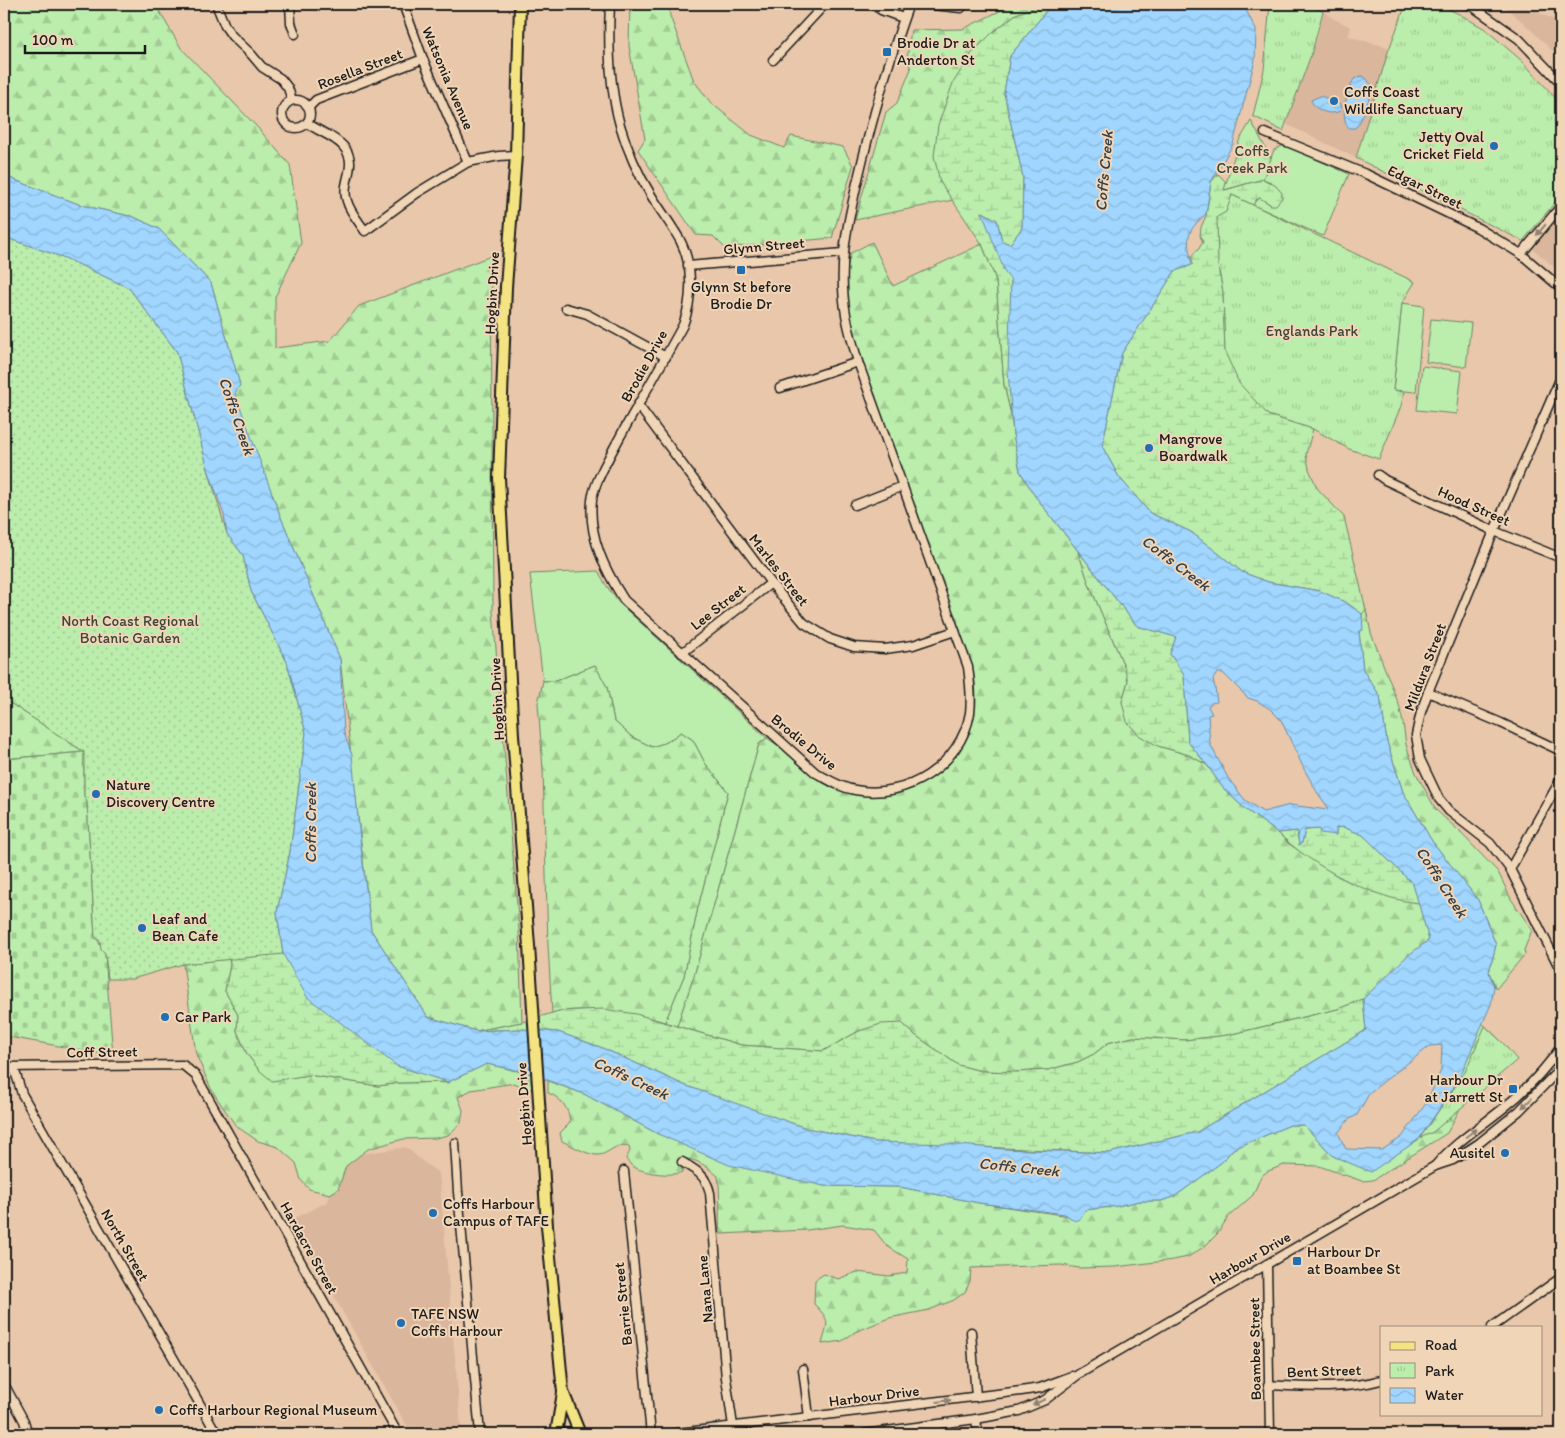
<svg xmlns="http://www.w3.org/2000/svg" width="1565" height="1438" viewBox="0 0 1565 1438" font-family="Itim,sans-serif">
  <style>
    .built { fill: #dab69c }
    .grass { fill: #bbedac; stroke: #6c8464 }
    .forest { fill: url(#forest-firs); stroke: #6c8464 }
    .wetland { fill: url(#wetland-marsh); stroke: #6c8464 }
    .cemetery { fill: url(#cemetery-stones); stroke: #6c8464 }
    .park { fill: url(#park-tufts); stroke: #6c8464 }
    .garden { fill: url(#garden-dots); stroke: #6c8464 }
    .water { fill: url(#water-waves); stroke: #6b8ca4; fill-rule: evenodd }
    .lines { fill: none; stroke-linecap: round; stroke-linejoin: round }
    .minor-casing { stroke: #1c1c1c; stroke-width: 11 }
    .major-casing { stroke: #1c1c1c; stroke-width: 14 }
    .minor { stroke: #f0d5b7; stroke-width: 8 }
    .major { stroke: #f4e382; stroke-width: 10 }
    .oneway { fill: #918271 }
    .poi-dot { fill: #1f6fb2; stroke: #f0d5b7; stroke-width: 2 }
    .labels { text-anchor: middle; dominant-baseline: central; stroke-width: 4; stroke-linejoin: round; paint-order: stroke }
    .poi-label { font-size: 15px; fill: #1c1c1c; stroke: #f0d5b7; text-anchor: start }
    .street-label { font-size: 15px; fill: #1c1c1c; stroke: #f0d5b7 }
    .park-label { font-size: 15px; fill: #3c4639; stroke: #f0d5b7 }
    .water-label { font-size: 16px; font-style: italic; fill: #364149; stroke: #f0d5b7 }
  </style>
  <defs>
    <pattern id="forest-firs" width="22" height="20" patternUnits="userSpaceOnUse" patternTransform="scale(1.25)"><rect width="22" height="20" fill="#bbedac"/><path d="M5 1l3.5 6h-7zM16 11l3.5 6h-7z" fill="#a0cb93"/></pattern>
    <pattern id="wetland-marsh" width="20" height="14" patternUnits="userSpaceOnUse" patternTransform="scale(1.25)"><rect width="20" height="14" fill="#bbedac"/><path d="M1 5h8M5 5V1M11 12h8M15 12V8" fill="none" stroke="#a0cb93"/></pattern>
    <pattern id="cemetery-stones" width="16" height="16" patternUnits="userSpaceOnUse" patternTransform="scale(1.25)"><rect width="16" height="16" fill="#bbedac"/><path d="M2 7V4a2 2 0 0 1 4 0v3zM10 15v-3a2 2 0 0 1 4 0v3z" fill="#a0cb93"/></pattern>
    <pattern id="park-tufts" width="24" height="20" patternUnits="userSpaceOnUse" patternTransform="scale(1.25)"><rect width="24" height="20" fill="#bbedac"/><path d="M3 7l-1-3M5 7V3M7 7l1-3M15 17l-1-3M17 17v-4M19 17l1-3" fill="none" stroke="#a0cb93"/></pattern>
    <pattern id="garden-dots" width="8" height="8" patternUnits="userSpaceOnUse" patternTransform="scale(1.25)"><rect width="8" height="8" fill="#bbedac"/><path d="M2 2h.1M6 6h.1" fill="none" stroke="#a0cb93" stroke-width="1.8" stroke-linecap="round"/></pattern>
    <pattern id="water-waves" width="16" height="10" patternUnits="userSpaceOnUse" patternTransform="scale(1.25)"><rect width="16" height="10" fill="#a0d6ff"/><path d="M0 5q4-4 8 0t8 0" fill="none" stroke="#89b7da"/></pattern>
  </defs>
  <rect width="100%" height="100%" fill="#e9c7ab"/>
  <filter id="ink" filterUnits="userSpaceOnUse"><feTurbulence type="fractalNoise" baseFrequency=".02" numOctaves="2"/><feDisplacementMap in="SourceGraphic" scale="10" xChannelSelector="R" yChannelSelector="G"/><feConvolveMatrix kernelMatrix="1 2 1 2 8 2 1 2 1" color-interpolation-filters="sRGB"/></filter>
  <g filter="url(#ink)">
    <g class="built">
      <path d="M1501,4H1520L1561,23V59L1523,22Z"/>
      <path d="M1323,11L1332,18L1351,27L1348,36L1390,48L1356,158L1286,124L1319,32Z"/>
      <path d="M1561,211V273L1531,247Z"/>
      <path d="M406,1147L423,1162L439,1173L461,1428L407,1426L291,1220L327,1202L351,1156Z"/>
    </g>
    <g class="grass">
      <path d="M1282,146L1291,148L1349,174L1323,236L1253,205L1256,200L1260,198L1271,205V182L1263,179L1274,150Z"/>
      <path d="M1402,303L1424,306L1416,392L1393,390Z"/>
      <path d="M1431,319L1471,323L1466,367L1426,362Z"/>
      <path d="M1422,366L1462,371L1457,414L1417,410Z"/>
      <path d="M598,571L606,585L618,602L767,738L759,744L694,976L677,1026L665,1022L684,976L698,907L728,792L705,763L693,740L681,732L667,742L652,747L632,737L614,721L607,687L595,665L555,681H543L530,574Z"/>
    </g>
    <g class="forest">
      <path d="M4,4H155L181,48L257,127L290,165L301,243L275,297V348L330,341L359,306L491,256L493,612L519,930L522,1022L476,1031L428,1017L371,930L340,659L280,515L234,393L240,385L211,283L159,229L134,217L81,205L4,176Z"/>
      <path d="M630,4H669L670,16L694,81L711,103L751,135L784,148L791,136L843,147L853,166L832,238L725,248L713,236L696,235L638,150L645,139L629,46Z"/>
      <path d="M1014,4H1046L1016,14L992,33L972,53L940,182L953,200L855,220L886,112L897,103L911,69L907,59L911,30L963,29Z"/>
      <path d="M872,242L893,286L982,244L996,280L1004,385L1011,414L1013,434L1020,471L1035,496L1078,551L1089,584L1124,666L1128,681L1122,702L1158,746L1189,755L1207,765L1223,788L1245,809L1278,833L1289,844L1339,877L1350,882L1419,903L1429,940L1407,957L1363,999L1338,1009L1228,1035L1185,1040L1133,1037L1108,1043L1094,1054L1078,1062L1048,1070L1017,1072L981,1071L958,1065L915,1035L902,1023L859,1031L823,1051L741,1045L677,1026L694,976L759,744L767,738L832,782L880,791L920,781L960,742L970,714L968,667L858,362L842,287L851,253Z"/>
      <path d="M1366,610L1371,633L1399,705L1403,723L1406,745L1416,773L1436,810L1458,830L1498,872L1511,899L1532,930L1524,950L1525,954L1496,989L1489,972L1496,945L1478,900L1432,841L1403,792L1387,742L1380,696L1363,670L1359,632L1362,630V614Z"/>
      <path d="M595,665L607,687L614,721L632,737L652,747L667,742L681,732L693,740L705,763L728,792L698,907L684,976L665,1022C626,1011 599,1008 559,1011L552,1013L548,945L543,769L538,703L543,681H555Z"/>
      <path d="M4,699L84,752L4,759Z"/>
      <path d="M229,959L230,965L225,991L238,1015L237,1031L247,1054L259,1070L298,1077L309,1075L378,1086L400,1083L448,1082L487,1064L531,1074L532,1090L514,1083L471,1090L458,1097L463,1110L461,1123L448,1135L436,1138L403,1139L368,1149L346,1166L338,1189L330,1194L309,1189L301,1180L296,1163L278,1147L258,1141L236,1126L212,1091L196,1054L183,964Z"/>
      <path d="M1482,1023L1503,1043L1489,1058L1477,1077L1447,1133L1373,1180L1362,1181L1319,1166L1284,1165L1268,1171L1261,1176L1253,1195L1228,1217L1218,1233L1205,1246L1188,1257L1173,1260L1115,1267L1079,1268L1061,1265L971,1268L970,1281L965,1292L954,1300L929,1310L889,1318L855,1332L842,1341L822,1344C828,1322 831,1321 814,1304L815,1280L824,1274L838,1279L857,1272L889,1276L907,1273L908,1259L887,1246L874,1230L843,1225L807,1230L720,1234C718,1215 721,1195 718,1176C707,1167 697,1158 683,1159L682,1172C671,1177 640,1173 631,1165C629,1163 628,1161 626,1159L630,1151L629,1146C614,1143 609,1154 599,1155C589,1156 571,1145 562,1141L560,1133L570,1123C570,1110 561,1097 548,1093V1081L584,1094L658,1134L824,1186L900,1187L979,1203L1070,1216H1081L1085,1210L1117,1206L1139,1201H1161L1174,1197L1222,1162L1233,1149L1290,1125H1304L1333,1156L1371,1171L1419,1139L1458,1081Z"/>
    </g>
    <g class="wetland">
      <path d="M1052,4L1010,56L1004,93L1023,177L1022,228L1010,244L1002,241L997,220L983,212L1011,280V414L1004,385L996,280L982,244L940,182L934,156L938,125L953,83L972,53L992,33L1016,14L1041,5Z"/>
      <path d="M1218,174L1226,182L1225,190L1263,179L1276,186L1282,193V198L1276,205H1271L1260,198L1256,200L1253,205L1232,195L1218,265L1223,292L1225,352L1268,415L1313,429L1306,454L1309,469L1317,488L1344,517L1366,610L1362,614L1347,603L1320,591L1268,582L1242,572L1191,532L1150,513L1119,477L1102,446L1122,353L1175,271L1192,265V255L1198,250L1203,242L1200,236L1201,227L1206,216L1211,182Z"/>
      <path d="M1078,551L1137,626L1176,637L1170,654L1184,675L1188,742L1207,765L1189,755L1158,746L1140,736L1127,722L1122,702L1128,681L1124,666L1089,584Z"/>
      <path d="M302,762L298,782L397,1066L448,1082L400,1083L378,1086L309,1075L272,1081L259,1070L247,1054L237,1031L238,1015L225,991L230,965L227,925Z"/>
      <path d="M1343,827L1363,835L1413,884L1419,903C1372,899 1312,866 1278,833L1297,831L1299,845L1302,843L1305,830L1319,829L1336,835V828Z"/>
      <path d="M1363,999L1366,1030L1197,1132L1109,1153L875,1142L806,1128L736,1104L684,1085L600,1047L558,1032L521,1029L476,1031L522,1022L559,1011L603,1009L636,1014L741,1045L823,1051L859,1031L881,1024L902,1023L915,1035L958,1065L981,1071L1017,1072L1048,1070L1078,1062L1094,1054L1108,1043L1133,1037L1185,1040L1228,1035L1338,1009Z"/>
    </g>
    <path class="cemetery" d="M84,752V796L87,802L95,937C101,943 100,949 105,954L113,1056L4,1036V759Z"/>
    <g class="park">
      <path d="M1270,4H1303L1323,11L1312,52L1283,131L1253,116L1264,70Z"/>
      <path d="M1406,4H1438L1461,15L1485,29L1522,61L1561,104V195L1523,241L1356,158L1388,52Z"/>
      <path d="M1251,121L1271,158L1263,179L1224,190L1239,141Z"/>
      <path d="M1232,195L1415,282L1402,303L1393,390L1404,392L1401,406L1379,459L1349,449L1313,429L1268,415L1239,383L1225,352L1223,292L1218,265L1217,217L1226,212Z"/>
      <path d="M1485,1026L1503,1043L1517,1060L1433,1132L1420,1138L1465,1072Z"/>
    </g>
    <path class="garden" d="M4,237L65,258L129,288L177,352L208,469L227,534L243,555L251,591L287,662L306,733L290,852L277,912L283,954L183,964L132,979H108L105,954L101,950L100,941L95,937L87,802L84,796V752L4,699Z"/>
    <g class="water">
      <path d="M1052,4H1243L1256,30L1255,60L1233,144L1211,182L1206,214C1184,233 1187,239 1192,265L1175,271L1122,353L1102,446L1119,477L1150,513L1191,532L1242,572L1268,582L1320,591L1347,603L1362,614L1363,630L1359,632L1363,670L1380,696L1387,742L1403,792L1432,841L1478,900L1496,945L1489,972L1494,987L1491,1004L1458,1081L1419,1139L1371,1172L1333,1156L1304,1125H1290L1233,1149L1222,1162L1174,1197L1161,1201H1139L1118,1206L1085,1210L1080,1219L1075,1221L1065,1214L979,1203L900,1187L824,1186L729,1165L658,1134L584,1094L528,1073L487,1064L448,1082L397,1066L307,997L283,954L277,912L290,852L306,733L287,662L251,591L243,555L227,534L224,515L208,469L177,352L129,288L65,258L4,237V176L81,205L134,217L159,229L211,283L240,385L235,393L280,515L340,659L344,733L352,755L360,838L371,930L428,1017L476,1031L521,1029L558,1032L600,1047L684,1085L806,1128L875,1142L949,1144L1004,1149L1109,1153L1197,1132L1366,1030L1363,999L1407,956L1429,940L1413,884L1363,835L1343,827L1336,828V835L1320,833L1319,829L1305,830L1302,843L1299,845L1297,831L1278,833L1245,809L1223,788L1207,765L1188,742L1184,675L1170,654L1176,637L1137,626L1035,496L1020,471L1013,434L1008,372L1011,280L1005,273L982,212L997,220L1002,241L1010,244L1022,228L1023,177L1004,93L1010,56ZM1217,673H1223L1248,698L1257,701L1270,709L1281,720L1304,769L1317,792L1327,806L1328,810L1290,805L1263,812L1245,800L1228,778L1210,744L1208,715L1212,714L1208,707L1211,703L1217,702L1215,688L1213,679ZM1442,1045L1441,1070L1427,1102L1402,1137L1382,1150L1346,1149L1338,1133L1348,1120L1357,1115L1370,1092L1430,1046Z"/>
      <path d="M1361,76L1365,77L1372,86C1370,97 1363,121 1355,128H1349C1339,118 1347,91 1354,79Z"/>
      <path d="M1320,96L1335,101L1342,106L1340,111C1330,116 1315,111 1311,100Z"/>
    </g>
    <g class="lines">
      <g class="minor-casing">
        <g id="minor">
          <path d="M216,4L225,26L232,36L251,54L262,67L281,79L288,88L292,100"/>
          <path d="M290,4L291,23L295,34"/>
          <path d="M403,4L423,59L468,162"/>
          <path d="M610,4C608,44 609,86 620,125C627,149 638,174 651,195C660,210 671,224 680,240C693,265 693,299 683,325C663,362 642,398 621,435C612,452 594,482 592,500C588,537 605,570 624,600L816,773C829,780 841,788 855,790C906,800 961,765 970,713C972,697 970,682 968,667L858,362C851,338 844,314 843,288C841,252 849,218 857,183C871,123 888,62 909,4"/>
          <path d="M872,4L881,10L903,18"/>
          <path d="M923,4L961,8"/>
          <path d="M1469,4L1519,39L1561,83"/>
          <path d="M992,5L1001,4"/>
          <path d="M773,60L825,4"/>
          <circle cx="296" cy="114" r="14"/>
          <path d="M309,107L316,100L423,59"/>
          <path d="M307,123C318,131 334,136 343,146C360,165 340,182 347,201C350,212 359,222 365,231L417,193L468,162L499,156L516,155"/>
          <path d="M1265,133L1368,175L1478,228L1521,254L1561,288"/>
          <path d="M1521,254L1561,206"/>
          <path d="M688,266L843,253"/>
          <path d="M566,308L587,314L666,357"/>
          <path d="M1561,377L1494,531L1428,692L1421,712L1416,735L1420,759L1439,799L1449,811L1490,843L1510,869L1561,971"/>
          <path d="M780,388L858,362"/>
          <path d="M638,405L771,583L804,623L830,639L854,647L885,649L913,645L955,631"/>
          <path d="M1378,475L1385,480L1494,531L1561,558"/>
          <path d="M855,505L903,486"/>
          <path d="M682,653L771,583"/>
          <path d="M1428,692L1501,723L1561,751"/>
          <path d="M1510,869L1561,779"/>
          <path d="M4,1067L183,1065L196,1076L398,1434"/>
          <path d="M14,1068L22,1094L217,1434"/>
          <path d="M455,1143L458,1192L480,1434"/>
          <path d="M682,1162C697,1171 706,1175 710,1193L726,1378L733,1426"/>
          <path d="M1435,1166C1455,1142 1482,1126 1506,1106C1526,1090 1546,1068 1561,1047"/>
          <path d="M624,1171L651,1434"/>
          <path d="M1267,1264L1270,1434"/>
          <path d="M1492,1327L1559,1279L1561,1275"/>
          <path d="M971,1332L976,1397"/>
          <path d="M803,1369L809,1417"/>
          <path d="M4,1384L24,1421L28,1434"/>
          <path d="M1268,1385C1305,1387 1345,1390 1381,1380"/>
          <path d="M976,1419L978,1434"/>
          <path d="M670,1434L1021,1391L1040,1388L1072,1376"/>
          <path d="M864,1434L976,1419L1019,1411L1045,1400L1079,1374L1435,1166L1453,1160L1478,1144L1519,1111L1561,1068"/>
        </g>
      </g>
      <g class="major-casing">
        <g id="major">
          <path d="M520,4L516,155L506,287L499,478L513,735L529,946L547,1226L563,1392L580,1434"/>
          <path d="M556,1434L563,1393"/>
          <path d="M566,1434H574"/>
        </g>
      </g>
      <use href="#minor" class="minor"/>
      <use href="#major" class="major"/>
    </g>
    <defs><path id="oneway-solid" d="M-6-.8H1V-3.2L6.5 0L1 3.2V.8H-6Z" transform="scale(1.25)"/></defs>
    <g class="oneway">
      <use href="#oneway-solid" transform="translate(1541 230) rotate(130)"/>
      <use href="#oneway-solid" transform="translate(1527 1103) rotate(136)"/>
      <use href="#oneway-solid" transform="translate(1471 1133) rotate(-37)"/>
      <use href="#oneway-solid" transform="translate(944 1401) rotate(-7)"/>
      <use href="#oneway-solid" transform="translate(1039 1402) rotate(155)"/>
    </g>
  </g>
  <g class="poi-dot">
    <rect x="882" y="47" width="10" height="10" rx="2.5"/>
    <circle cx="1334" cy="101" r="5"/>
    <circle cx="1494" cy="146" r="5"/>
    <rect x="736" y="265" width="10" height="10" rx="2.5"/>
    <circle cx="1149" cy="448" r="5"/>
    <circle cx="96" cy="794" r="5"/>
    <circle cx="142" cy="928" r="5"/>
    <circle cx="165" cy="1017" r="5"/>
    <rect x="1508" y="1084" width="10" height="10" rx="2.5"/>
    <circle cx="1505" cy="1153" r="5"/>
    <circle cx="433" cy="1213" r="5"/>
    <rect x="1292" y="1256" width="10" height="10" rx="2.5"/>
    <circle cx="401" cy="1323" r="5"/>
    <circle cx="159" cy="1410" r="5"/>
  </g>
  <g class="labels">
    <g class="poi-label">
      <text x="897" y="43">Brodie Dr at<tspan x="897" dy="17">Anderton St</tspan></text>
      <text x="1344" y="92">Coffs Coast<tspan x="1344" dy="17">Wildlife Sanctuary</tspan></text>
      <text x="1484" y="137" text-anchor="end">Jetty Oval<tspan x="1484" dy="17">Cricket Field</tspan></text>
      <text x="741" y="287" text-anchor="middle">Glynn St before<tspan x="741" dy="17">Brodie Dr</tspan></text>
      <text x="1159" y="439">Mangrove<tspan x="1159" dy="17">Boardwalk</tspan></text>
      <text x="106" y="785">Nature<tspan x="106" dy="17">Discovery Centre</tspan></text>
      <text x="152" y="919">Leaf and<tspan x="152" dy="17">Bean Cafe</tspan></text>
      <text x="175" y="1017">Car Park</text>
      <text x="1503" y="1080" text-anchor="end">Harbour Dr<tspan x="1503" dy="17">at Jarrett St</tspan></text>
      <text x="1495" y="1153" text-anchor="end">Ausitel</text>
      <text x="443" y="1204">Coffs Harbour<tspan x="443" dy="17">Campus of TAFE</tspan></text>
      <text x="1307" y="1252">Harbour Dr<tspan x="1307" dy="17">at Boambee St</tspan></text>
      <text x="411" y="1314">TAFE NSW<tspan x="411" dy="17">Coffs Harbour</tspan></text>
      <text x="169" y="1410">Coffs Harbour Regional Museum</text>
    </g>
    <g class="street-label">
      <text transform="translate(360 69) rotate(-21)">Rosella Street</text>
      <text transform="translate(448 78) rotate(67)">Watsonia Avenue</text>
      <text transform="translate(1425 187) rotate(26)">Edgar Street</text>
      <text transform="translate(764 246) rotate(-5)">Glynn Street</text>
      <text transform="translate(492 293) rotate(-87)">Hogbin Drive</text>
      <text transform="translate(644 366) rotate(-61)">Brodie Drive</text>
      <text transform="translate(1474 506) rotate(24)">Hood Street</text>
      <text transform="translate(779 570) rotate(52)">Marles Street</text>
      <text transform="translate(718 607) rotate(-38)">Lee Street</text>
      <text transform="translate(1425 667) rotate(-69)">Mildura Street</text>
      <text transform="translate(497 699) rotate(-93)">Hogbin Drive</text>
      <text transform="translate(804 742) rotate(39)">Brodie Drive</text>
      <text transform="translate(102 1052) rotate(-1)">Coff Street</text>
      <text transform="translate(524 1104) rotate(-94)">Hogbin Drive</text>
      <text transform="translate(125 1245) rotate(60)">North Street</text>
      <text transform="translate(309 1248) rotate(61)">Hardacre Street</text>
      <text transform="translate(1250 1258) rotate(-30)">Harbour Drive</text>
      <text transform="translate(705 1289) rotate(-95)">Nana Lane</text>
      <text transform="translate(623 1304) rotate(-96)">Barrie Street</text>
      <text transform="translate(1255 1349) rotate(-91)">Boambee Street</text>
      <text transform="translate(1324 1371) rotate(-2)">Bent Street</text>
      <text transform="translate(874 1396) rotate(-7)">Harbour Drive</text>
    </g>
    <g class="park-label">
      <text x="1252" y="151">Coffs<tspan x="1252" dy="17">Creek Park</tspan></text>
      <text x="1312" y="331">Englands Park</text>
      <text x="130" y="621">North Coast Regional<tspan x="130" dy="17">Botanic Garden</tspan></text>
    </g>
    <g class="water-label">
      <text transform="translate(1104 171) rotate(-85)">Coffs Creek</text>
      <text transform="translate(237 416) rotate(71)">Coffs Creek</text>
      <text transform="translate(1176 563) rotate(37)">Coffs Creek</text>
      <text transform="translate(310 823) rotate(-90)">Coffs Creek</text>
      <text transform="translate(1442 882) rotate(57)">Coffs Creek</text>
      <text transform="translate(631 1078) rotate(25)">Coffs Creek</text>
      <text transform="translate(1019 1167) rotate(6)">Coffs Creek</text>
    </g>
  </g>
  <rect width="1565" height="1438" fill="none" stroke="#f0d5b7" stroke-width="20"/>
  <rect x="10" y="10" width="1545" height="1418" fill="none" stroke="#1c1c1c" stroke-width="2" filter="url(#ink)"/>
  <rect x="1380" y="1326" width="162" height="90" fill="#f0d5b7" stroke="#9b8b79"/>
  <rect x="1390" y="1342" width="25" height="8" fill="#f4e382" stroke="#9b8b79"/>
  <text x="1425" y="1350" font-size="15" fill="#1c1c1c">Road</text>
  <rect x="1390" y="1363" width="25" height="15" fill="url(#park-tufts)" stroke="#9b8b79"/>
  <text x="1425" y="1376" font-size="15" fill="#1c1c1c">Park</text>
  <rect x="1390" y="1388" width="25" height="15" fill="url(#water-waves)" stroke="#9b8b79"/>
  <text x="1425" y="1400" font-size="15" fill="#1c1c1c">Water</text>
  <path d="M25 45v8h120v-8" fill="none" stroke="#1c1c1c" stroke-width="2.5"/>
  <text x="32" y="45" font-size="15" fill="#1c1c1c" stroke="#f0d5b7" stroke-width="4" paint-order="stroke">100 m</text>
</svg>
